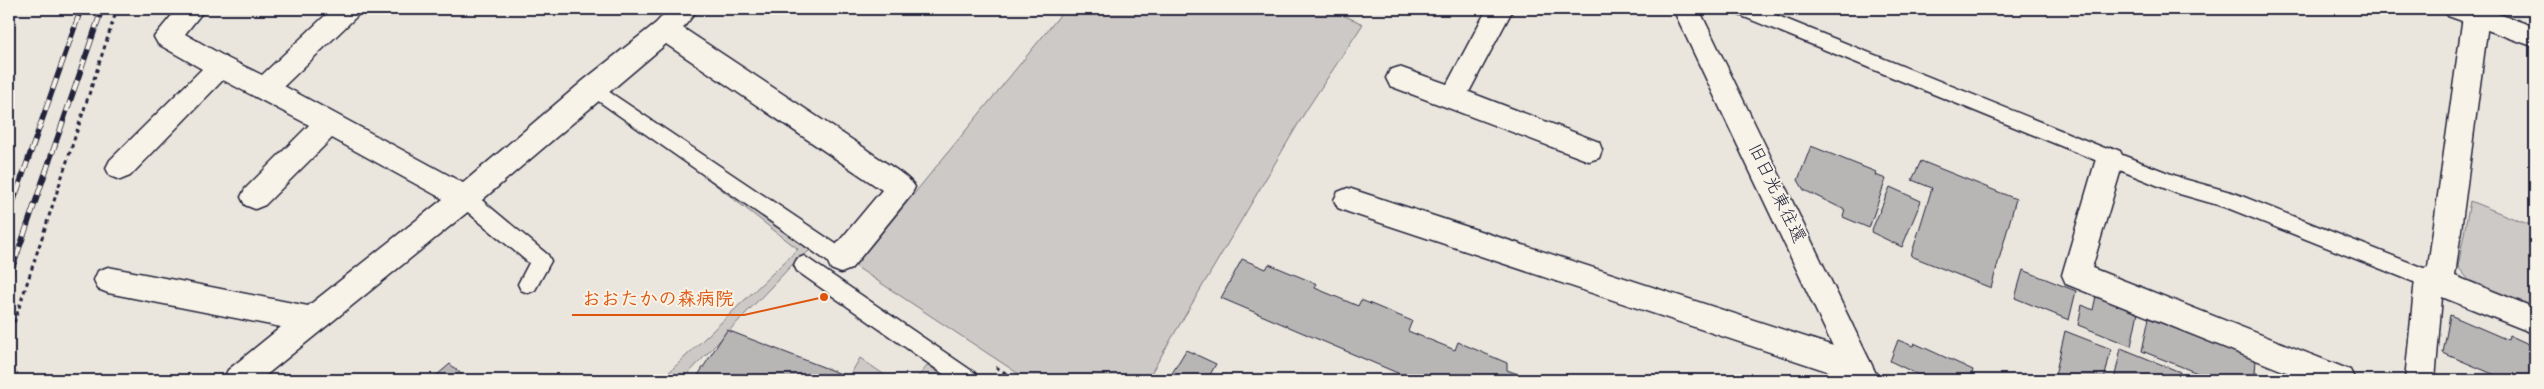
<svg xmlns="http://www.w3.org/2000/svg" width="2544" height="389" viewBox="0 0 2544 389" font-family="'Gochi Hand','Klee One',sans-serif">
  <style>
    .green { fill: #cdc9c6; stroke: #787680 }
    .building { fill: #b8b6b5; stroke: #22223b }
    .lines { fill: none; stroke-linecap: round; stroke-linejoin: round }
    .service-casing { stroke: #22223b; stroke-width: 3 }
    .minor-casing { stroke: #22223b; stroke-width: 3 }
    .tertiary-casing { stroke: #22223b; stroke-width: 3 }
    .secondary-casing { stroke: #22223b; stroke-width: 3 }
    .path { stroke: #22223b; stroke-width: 3; stroke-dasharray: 4 4; stroke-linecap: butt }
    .service { fill: #f7f3e8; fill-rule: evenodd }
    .minor { fill: #f7f3e8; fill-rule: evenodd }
    .tertiary { fill: #f7f3e8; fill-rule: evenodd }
    .secondary { fill: #f7f3e8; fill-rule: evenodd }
    .rail-casing { stroke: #22223b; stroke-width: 5.5 }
    .rail { stroke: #f7f3e8; stroke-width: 4; stroke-dasharray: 11; stroke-linecap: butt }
    .labels { text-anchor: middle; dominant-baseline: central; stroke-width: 4; stroke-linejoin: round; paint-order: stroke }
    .street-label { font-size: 18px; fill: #22223b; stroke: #f7f3e8 }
    .leader { fill: none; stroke: #de560e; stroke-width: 2 }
    .callout-dot { fill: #de560e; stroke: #f7f3e8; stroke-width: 2 }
    .callout-label { font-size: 19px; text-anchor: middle; font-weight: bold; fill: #de560e; stroke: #f7f3e8; stroke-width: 4; stroke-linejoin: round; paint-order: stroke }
  </style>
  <rect width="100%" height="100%" fill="#eae6de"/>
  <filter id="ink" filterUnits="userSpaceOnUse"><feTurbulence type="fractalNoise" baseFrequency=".02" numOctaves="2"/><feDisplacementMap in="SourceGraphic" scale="10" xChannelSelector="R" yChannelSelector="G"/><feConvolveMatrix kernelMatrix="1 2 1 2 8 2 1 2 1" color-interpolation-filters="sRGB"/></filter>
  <g filter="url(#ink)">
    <g class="green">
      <path d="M1065,9H1329L1363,24L1307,109L1147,380H1028L855,266Z"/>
      <path d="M659,141L814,247L792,265L682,380H661L798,249Z"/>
      <path d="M2470,201L2535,227V310L2474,286L2458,267Z"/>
      <path d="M860,358L892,380H857L849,377Z"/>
      <path d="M928,365L949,380H915Z"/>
    </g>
    <g class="building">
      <path d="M1811,146L1876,172L1875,175L1886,179L1869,228L1843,217L1845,210L1804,190L1798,180Z"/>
      <path d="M1921,161L2016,199L1991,288L1911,256L1932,188L1912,180Z"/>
      <path d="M1890,187L1921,201L1902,247L1871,232Z"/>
      <path d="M1242,259L1266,269L1269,264L1317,284L1315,288L1358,306L1361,300L1412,321L1408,331L1455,350L1458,342L1507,363V370L1531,379L1533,375L1546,380H1414L1221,298Z"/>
      <path d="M2023,270L2076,291L2069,320L2015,298Z"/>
      <path d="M2096,296L2138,312L2131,346L2078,325L2082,305L2093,310Z"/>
      <path d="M2450,315L2508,340L2509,335L2535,347V380H2507L2443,353Z"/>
      <path d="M2149,318L2256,360L2255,373L2260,374L2259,380H2215L2142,351Z"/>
      <path d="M727,330L849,377L857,380H695Z"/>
      <path d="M2065,331L2111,349L2104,380H2054Z"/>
      <path d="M1898,340L1913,346L1914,343L1973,370L1970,380H1929L1890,361Z"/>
      <path d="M2121,348L2180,372L2178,380H2114Z"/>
      <path d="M1186,350L1216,364L1207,380H1168Z"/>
      <path d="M450,364L468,380H431Z"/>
      <path d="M2282,371L2304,380H2280Z"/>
    </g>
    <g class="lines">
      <g class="service-casing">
        <g id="service">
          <path d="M1734,9H1761L2117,153L2184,179L2234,193L2436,273L2439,279L2436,285L2429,288L2225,207L2176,193L1737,14Z"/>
          <path d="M593,81L839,246L851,260L848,266L841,269L834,266L587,93L584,88L587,83Z"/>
          <path d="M465,190L472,192L548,255L551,261L535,290L528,293L521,290L518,284L529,263L458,204L456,198L458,192Z"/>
          <path d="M804,256L975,373L978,380H952L797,271L794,265L797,259Z"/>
        </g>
      </g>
      <g class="minor-casing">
        <g id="minor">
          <path d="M177,9H205L185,34L229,59L262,75L332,9H361L357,16L284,86L463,183L584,80L656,23L669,9H698L683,28L863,147C876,158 908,174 915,187L911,195L851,269L841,273L831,269L827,260L831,251L882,190L666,44L475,206L260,380H223L228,370L281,327L108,293L98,289L94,280L98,271L108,267L308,306L443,199L332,138L265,205L255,209L245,205L241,197L245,189L309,125L223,80L130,176L120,180L110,176L106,168L110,160L202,69L158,44L154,37Z"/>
          <path d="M1487,9H1513L1469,92L1599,142L1602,150L1599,158L1589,161L1390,86L1386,78L1390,70L1399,67L1447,84Z"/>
          <path d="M2467,9H2485L2489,16L2455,276L2535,308V334L2442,297L2435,380H2405L2415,279L2419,270L2428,267L2463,16Z"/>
          <path d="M2110,147L2120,151L2124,159L2092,268L2350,370L2355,380H2306L2066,284L2062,275L2096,159L2100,151Z"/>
          <path d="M1348,188L1858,354L1868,358L1873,368L1868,378L1854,380L1348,212L1338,208L1334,200L1338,192Z"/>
        </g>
      </g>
      <g class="tertiary-casing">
        <path id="tertiary" d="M1673,9H1699L1879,380H1849Z"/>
      </g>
      <g class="secondary-casing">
        <path id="secondary" d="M2444,9H2485L2535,27V47L2448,16Z"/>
      </g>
      <g class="path">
        <path d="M9,338L117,9"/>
        <path d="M996,367L1016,380"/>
      </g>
      <use href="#service" class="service"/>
      <use href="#minor" class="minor"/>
      <use href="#tertiary" class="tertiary"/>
      <use href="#secondary" class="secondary"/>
      <g class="rail-casing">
        <g id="rail">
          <path d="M9,214L81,9"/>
          <path d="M9,278L102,9"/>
        </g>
      </g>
      <use href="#rail" class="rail"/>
    </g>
  </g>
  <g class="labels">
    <g class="street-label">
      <text transform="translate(1775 194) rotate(64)">旧日光東往還</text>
    </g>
  </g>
  <path class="leader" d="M824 297L744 315H572"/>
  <circle class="callout-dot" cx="824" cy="297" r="5"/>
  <g class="callout-label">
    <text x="658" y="305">おおたかの森病院</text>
  </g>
  <rect width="2544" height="389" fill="none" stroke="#f7f3e8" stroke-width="30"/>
  <rect x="15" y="15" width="2514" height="359" fill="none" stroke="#22223b" stroke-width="2" filter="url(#ink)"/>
</svg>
